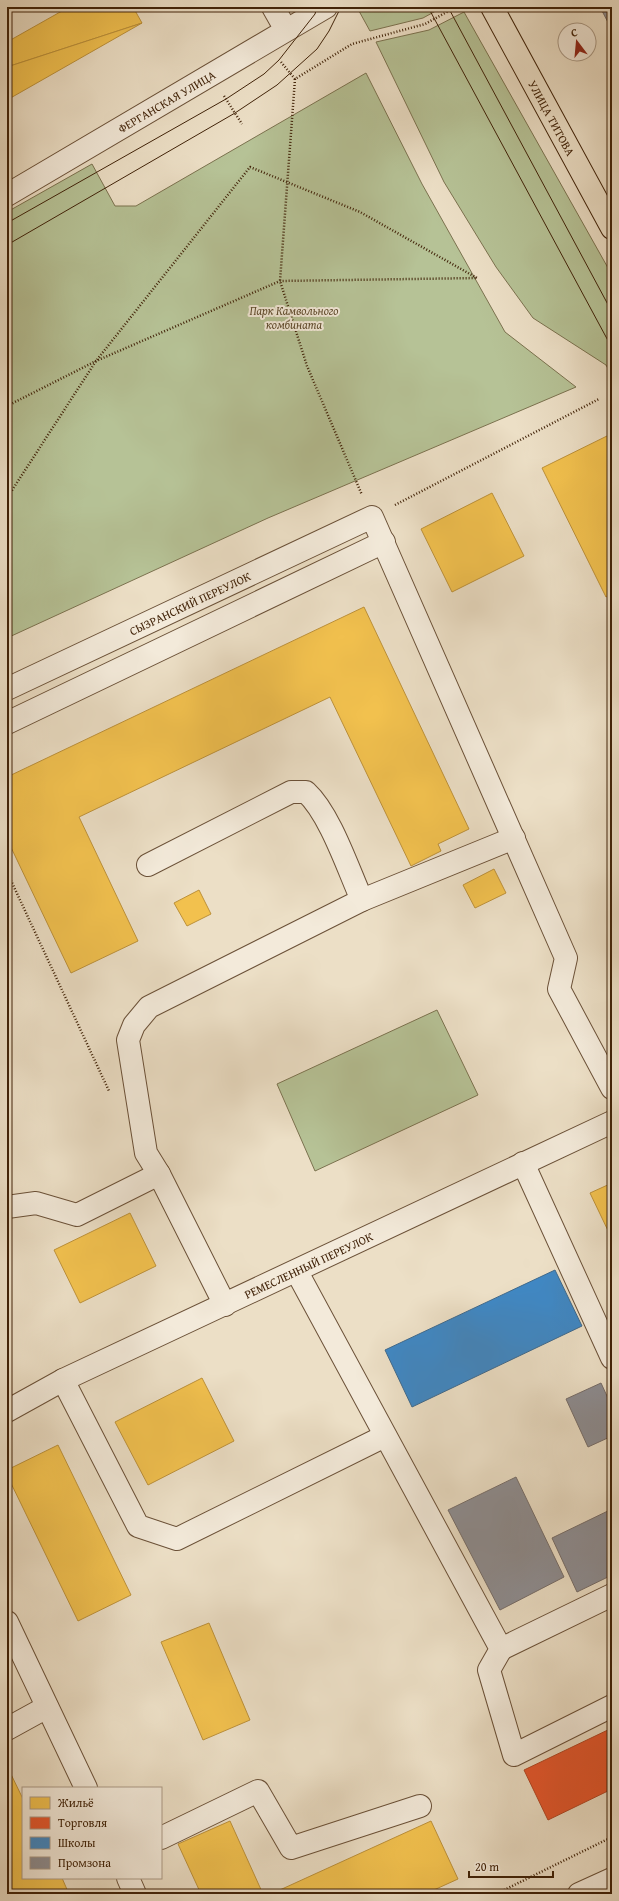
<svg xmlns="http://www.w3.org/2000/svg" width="619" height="1901" viewBox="0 0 619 1901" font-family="'Gentium Book Plus',serif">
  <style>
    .green { fill: #b6c296; stroke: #7b724f }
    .homes { fill: #f2c14e; stroke: #bd9139 }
    .shops { fill: #e4572e; stroke: #b34723 }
    .schools { fill: #3f88c5; stroke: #3f698c }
    .industry { fill: #8d8d92; stroke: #766d69 }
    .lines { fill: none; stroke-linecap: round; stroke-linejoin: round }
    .minor-casing { stroke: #6b5138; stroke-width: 24 }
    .major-casing { stroke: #402208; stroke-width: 24 }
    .path { stroke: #402208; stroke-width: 2.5; stroke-dasharray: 1 2; stroke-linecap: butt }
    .minor { stroke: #f3eada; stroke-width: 22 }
    .major { stroke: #ecdfc6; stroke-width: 22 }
    .tram { stroke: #402208; stroke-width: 1 }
    .labels { text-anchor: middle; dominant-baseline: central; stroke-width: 4; stroke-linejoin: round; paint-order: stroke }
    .street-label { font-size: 12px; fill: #402208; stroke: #f3eada }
    .park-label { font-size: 12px; font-style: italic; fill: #5e4a2c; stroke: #f3eada }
  </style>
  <rect width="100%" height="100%" fill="#ecdfc6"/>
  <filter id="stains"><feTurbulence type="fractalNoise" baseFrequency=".005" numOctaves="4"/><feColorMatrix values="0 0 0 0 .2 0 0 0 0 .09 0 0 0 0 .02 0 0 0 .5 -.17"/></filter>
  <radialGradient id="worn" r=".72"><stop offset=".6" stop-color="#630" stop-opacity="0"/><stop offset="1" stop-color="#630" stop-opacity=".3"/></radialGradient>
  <g class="green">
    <path d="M367,7H443L423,18L370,31L359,11Z"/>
    <path d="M464,12L612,275V376L606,365L533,318L496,267L444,182L376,42L429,30Z"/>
    <path d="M366,73L422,184L505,332L576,387L268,518L7,638V212L92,164L115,206H136Z"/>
    <path d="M437,1010L478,1095L315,1171L277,1084Z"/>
  </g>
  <g class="homes">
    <path d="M69,7H133L142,23L7,67V42Z"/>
    <path d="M142,23L7,100V67Z"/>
    <path d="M611,434L612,437V594L606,597L542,468Z"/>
    <path d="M492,493L524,556L452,592L421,529Z"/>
    <path d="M364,607L469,829L438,844L441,851L411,866L330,697L79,817L138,941L71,973L7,839V777Z"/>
    <path d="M494,869L506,893L475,908L463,885Z"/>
    <path d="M199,890L211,914L187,926L174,903Z"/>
    <path d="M612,1183V1239L590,1193Z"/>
    <path d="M130,1213L156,1266L80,1303L54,1250Z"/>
    <path d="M7,1331L11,1339L7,1341Z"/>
    <path d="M202,1378L234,1441L148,1485L115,1422Z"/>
    <path d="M58,1445L131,1595L78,1621L7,1475V1470Z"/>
    <path d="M209,1623L250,1720L203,1740L161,1642Z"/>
    <path d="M7,1766L23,1799V1878H62L69,1894H7Z"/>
    <path d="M230,1821L263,1894H201L178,1844Z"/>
    <path d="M431,1821L458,1879L425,1894H271Z"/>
  </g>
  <path class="shops" d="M612,1728V1789L548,1820L524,1770Z"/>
  <path class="schools" d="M555,1270L582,1326L412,1407L385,1350Z"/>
  <g class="industry">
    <path d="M600,7H612V30Z"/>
    <path d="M601,1383L612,1407V1436L588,1447L566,1399Z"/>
    <path d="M516,1477L564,1577L500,1610L448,1510Z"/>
    <path d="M612,1509V1575L577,1592L552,1538Z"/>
  </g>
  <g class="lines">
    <g class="minor-casing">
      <g id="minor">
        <path d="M273,7L286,30"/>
        <path id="s1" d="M7,195L326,7"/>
        <path id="s2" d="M7,689L372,517L566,958L559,989L612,1088"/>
        <path d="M7,723L384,542"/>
        <path d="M148,865L291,792H306C330,814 348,869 362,900"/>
        <path d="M523,1163L612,1358"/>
        <path d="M7,1207L36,1203L77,1215L159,1174"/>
        <path d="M297,1272L501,1649L489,1670L514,1755L612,1706"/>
        <path d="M225,1305L159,1174L146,1153L128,1040L134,1025L149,1007L362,900L514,838"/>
        <path d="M63,1380L138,1526L177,1539L385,1436"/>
        <path id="s3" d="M7,1411L63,1380L612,1122"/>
        <path d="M7,1622L86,1788"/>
        <path d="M501,1649L612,1595"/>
        <path d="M7,1729L47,1707"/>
        <path d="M161,1838L258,1791L291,1848L420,1806"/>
        <path d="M128,1878L135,1894"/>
        <path d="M579,1894L612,1879"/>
      </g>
    </g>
    <g class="major-casing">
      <g id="major">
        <path id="s4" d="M492,7L612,228"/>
      </g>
    </g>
    <g class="path">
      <path d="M281,62L295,79L352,44L425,24L456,7"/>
      <path d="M295,79L280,281L307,366L362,495"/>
      <path d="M224,96L242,124"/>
      <path d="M7,406L96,361L280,281L477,278"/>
      <path d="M7,498L96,361L250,167L360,212L477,278"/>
      <path d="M395,505L599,399"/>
      <path d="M7,872L109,1091"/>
      <path d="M496,1894L612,1837"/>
    </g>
    <use href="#minor" class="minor"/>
    <use href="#major" class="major"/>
    <g class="tram">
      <path d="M428,7L612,348"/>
      <path d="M448,7L612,312"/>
      <path d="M7,223L226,99L264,74L279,60L315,14L317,7"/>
      <path d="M7,245L235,113L277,85L317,49L329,31L341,7"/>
    </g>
  </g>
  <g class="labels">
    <g class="street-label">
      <text stroke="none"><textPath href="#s1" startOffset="185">ФЕРГАНСКАЯ УЛИЦА</textPath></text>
      <text stroke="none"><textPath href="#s4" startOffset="126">УЛИЦА ТИТОВА</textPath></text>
      <text stroke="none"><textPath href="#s2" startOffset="202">СЫЗРАНСКИЙ ПЕРЕУЛОК</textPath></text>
      <text stroke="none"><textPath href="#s3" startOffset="335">РЕМЕСЛЕННЫЙ ПЕРЕУЛОК</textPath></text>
    </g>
    <g class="park-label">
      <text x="294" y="310">Парк Камвольного<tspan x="294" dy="14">комбината</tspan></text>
    </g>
  </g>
  <rect width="619" height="1901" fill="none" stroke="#ecdfc6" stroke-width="24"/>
  <rect x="8" y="8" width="603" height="1885" fill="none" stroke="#402208" stroke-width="2"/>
  <rect x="12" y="12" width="595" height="1877" fill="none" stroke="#402208"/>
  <rect x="22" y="1787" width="140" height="92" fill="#f3eada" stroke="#ab9a86"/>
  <rect x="30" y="1797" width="20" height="12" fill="#f2c14e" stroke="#ab9a86"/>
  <text x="58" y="1807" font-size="12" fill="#402208">Жильё</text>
  <rect x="30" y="1817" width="20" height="12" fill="#e4572e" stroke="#ab9a86"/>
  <text x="58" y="1827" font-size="12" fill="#402208">Торговля</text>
  <rect x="30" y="1837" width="20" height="12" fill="#3f88c5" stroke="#ab9a86"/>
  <text x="58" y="1847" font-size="12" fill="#402208">Школы</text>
  <rect x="30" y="1857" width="20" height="12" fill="#8d8d92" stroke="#ab9a86"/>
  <text x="58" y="1867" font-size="12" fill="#402208">Промзона</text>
  <g transform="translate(577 42) rotate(344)"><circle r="19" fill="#f3eada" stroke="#ab9a86"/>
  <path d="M0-3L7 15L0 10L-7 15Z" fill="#8f2418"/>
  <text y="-6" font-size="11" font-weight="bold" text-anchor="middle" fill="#402208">С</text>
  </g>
  <path d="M469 1871v6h84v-6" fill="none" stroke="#402208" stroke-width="2"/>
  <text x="475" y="1871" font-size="12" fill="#402208" stroke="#f3eada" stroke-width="3" paint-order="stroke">20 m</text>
  <rect width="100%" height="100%" filter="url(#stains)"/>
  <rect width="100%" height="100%" fill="url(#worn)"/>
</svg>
